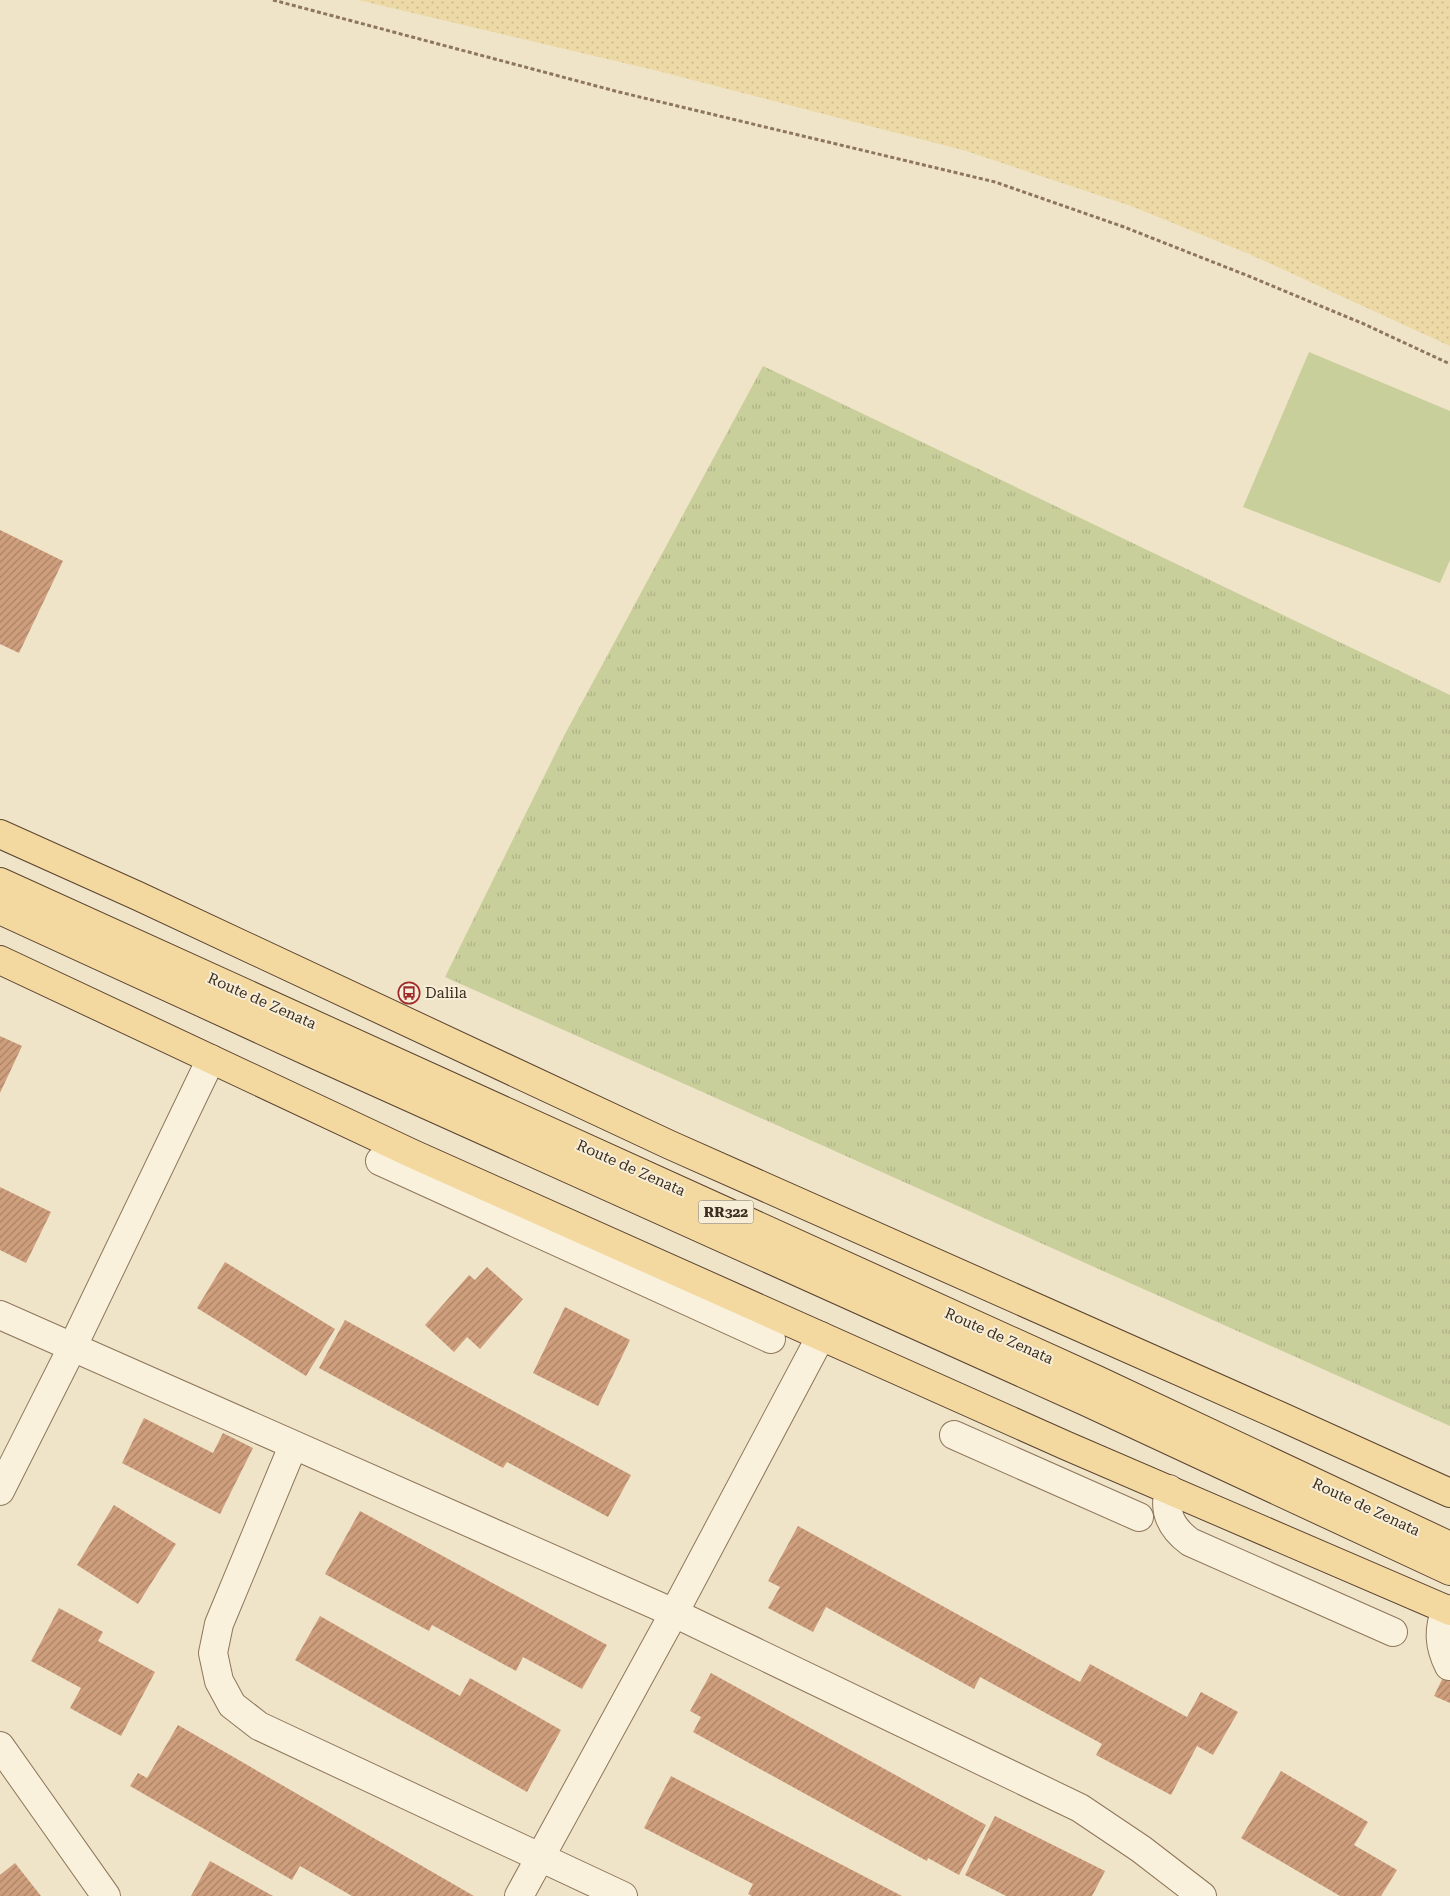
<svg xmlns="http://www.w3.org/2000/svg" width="1450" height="1896" viewBox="0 0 1450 1896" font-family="'Roboto Serif',serif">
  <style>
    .grass { fill: url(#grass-tufts) }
    .sand { fill: url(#sand-dots) }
    .park { fill: #c9cf9b }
    .building { fill: url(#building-hatch) }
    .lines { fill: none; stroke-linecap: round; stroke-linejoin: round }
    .minor-casing { stroke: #8d765c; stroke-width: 30 }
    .major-casing { stroke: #5b4430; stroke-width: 30 }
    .path { stroke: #8d765c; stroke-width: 3; stroke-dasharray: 4 2.5; stroke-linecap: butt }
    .minor { stroke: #faf1dc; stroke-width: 28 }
    .major { stroke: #f3d9a0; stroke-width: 28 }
    .labels { text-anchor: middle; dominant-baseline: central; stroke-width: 4; stroke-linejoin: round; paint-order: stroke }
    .shield { fill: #f7eed8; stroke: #756857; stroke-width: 1 }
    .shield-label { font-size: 14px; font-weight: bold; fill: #3d2e20 }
    .poi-label { font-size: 15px; fill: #3d2e20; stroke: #f7eed8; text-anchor: start }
    .street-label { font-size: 15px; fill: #3d2e20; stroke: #f7eed8 }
  </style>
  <defs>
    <pattern id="grass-tufts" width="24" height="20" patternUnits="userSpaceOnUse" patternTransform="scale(1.25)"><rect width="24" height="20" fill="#c9cf9b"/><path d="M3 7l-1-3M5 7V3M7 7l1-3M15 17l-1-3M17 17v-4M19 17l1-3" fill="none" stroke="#aeb285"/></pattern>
    <pattern id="sand-dots" width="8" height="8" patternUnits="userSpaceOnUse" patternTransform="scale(1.25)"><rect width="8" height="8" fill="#ecd9a5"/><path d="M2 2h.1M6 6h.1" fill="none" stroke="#cbbb8e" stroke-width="1.8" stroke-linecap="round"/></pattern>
    <pattern id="building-hatch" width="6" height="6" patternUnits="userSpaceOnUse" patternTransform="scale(1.25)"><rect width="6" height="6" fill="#cf9f7d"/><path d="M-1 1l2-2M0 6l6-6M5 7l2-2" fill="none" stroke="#a98266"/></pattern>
  </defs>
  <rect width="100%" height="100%" fill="#f0e4c8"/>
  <path class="grass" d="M763,366L1450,695V1426L445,977L565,734Z"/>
  <path class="sand" d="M358,0H1450V346L1249,254L1131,206L966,151L658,71Z"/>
  <path class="park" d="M1309,352L1450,411V560L1440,583L1243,507Z"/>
  <g class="building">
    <path d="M0,530L63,561L19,653L0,644Z"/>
    <path d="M0,1036L22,1046L0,1093Z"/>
    <path d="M0,1187L51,1212L26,1263L0,1250Z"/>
    <path d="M225,1262L335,1329L306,1376L197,1308Z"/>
    <path d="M487,1267L523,1299L480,1349L467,1337L454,1352L425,1325L469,1275L475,1280Z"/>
    <path d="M565,1307L630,1340L598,1406L533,1373Z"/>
    <path d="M345,1320L631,1475L608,1517L507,1462L503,1468L319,1368Z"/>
    <path d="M144,1418L213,1453L223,1433L253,1448L220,1514L122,1463Z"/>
    <path d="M114,1505L176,1544L138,1604L77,1565Z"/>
    <path d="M360,1511L607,1645L582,1689L523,1657L516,1671L432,1625L429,1631L325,1574Z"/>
    <path d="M798,1526L1080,1682L1090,1664L1187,1717L1201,1692L1238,1712L1213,1755L1197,1746L1171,1795L1096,1755L1102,1744L980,1677L974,1689L826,1607L813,1632L768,1608L780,1587L768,1581Z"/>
    <path d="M59,1608L103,1632L98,1641L155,1672L121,1736L70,1708L81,1688L31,1661Z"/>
    <path d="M320,1616L460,1696L470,1678L561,1730L527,1792L295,1660Z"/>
    <path d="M1450,1663V1703L1434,1696Z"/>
    <path d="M711,1673L986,1825L959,1875L928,1858L927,1861L693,1732L701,1717L690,1711Z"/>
    <path d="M178,1725L474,1896H352L300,1866L292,1880L130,1786L138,1773L147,1778Z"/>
    <path d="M1281,1771L1368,1822L1354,1845L1397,1870L1381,1896H1340L1241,1838Z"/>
    <path d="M671,1776L902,1896H752L748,1894L753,1884L644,1828Z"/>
    <path d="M995,1816L1105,1871L1092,1896H1006L965,1875Z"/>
    <path d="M210,1861L273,1896H191Z"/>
    <path d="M15,1863L41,1896H0V1875Z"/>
  </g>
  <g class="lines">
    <g class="minor-casing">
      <g id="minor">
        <path d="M380,1161L771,1339"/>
        <path d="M0,1315L674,1613L1080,1808L1141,1849L1202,1896"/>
        <path d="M954,1435L1139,1517"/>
        <path d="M293,1446L219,1624L213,1653L219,1681L232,1705L259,1726L623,1896"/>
        <path d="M1169,1489C1163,1512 1171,1528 1190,1542L1393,1632"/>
        <path d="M0,1491L72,1348L211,1059"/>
        <path d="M1446,1609C1438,1630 1439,1646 1449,1666"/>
        <path d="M0,1746L106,1896"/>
        <path d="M519,1896L674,1613L821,1336"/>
      </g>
    </g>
    <g class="major-casing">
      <g id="major">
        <path d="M0,834L138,896L670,1145L1280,1416L1450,1493"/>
        <path d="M0,882L1097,1380L1450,1546"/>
        <path d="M0,910L314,1054L1087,1402L1450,1571"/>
        <path d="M0,960L413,1154L1067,1446L1450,1611"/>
      </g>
    </g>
    <path class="path" d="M273,0L619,92L995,182L1124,227L1251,277L1364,324L1450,364"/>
    <use href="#minor" class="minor"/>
    <use href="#major" class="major"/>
  </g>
  <defs>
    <g id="bus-ring" transform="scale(1.125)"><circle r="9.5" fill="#f7eed8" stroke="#9e2a2b" stroke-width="1.5"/><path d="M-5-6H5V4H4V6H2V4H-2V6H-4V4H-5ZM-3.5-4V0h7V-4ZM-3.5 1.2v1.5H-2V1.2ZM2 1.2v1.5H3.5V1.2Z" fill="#9e2a2b"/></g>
  </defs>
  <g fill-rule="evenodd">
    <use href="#bus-ring" x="409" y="993"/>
  </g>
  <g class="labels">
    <rect class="shield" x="698.5" y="1200.5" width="55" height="23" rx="4"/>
    <g class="shield-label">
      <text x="726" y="1212">RR322</text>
    </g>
    <g class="poi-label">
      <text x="425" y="993">Dalila</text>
    </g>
    <g class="street-label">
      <text transform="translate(262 1001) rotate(24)">Route de Zenata</text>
      <text transform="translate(631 1168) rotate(24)">Route de Zenata</text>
      <text transform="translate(999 1336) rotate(24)">Route de Zenata</text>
      <text transform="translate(1366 1507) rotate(25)">Route de Zenata</text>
    </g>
  </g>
</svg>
